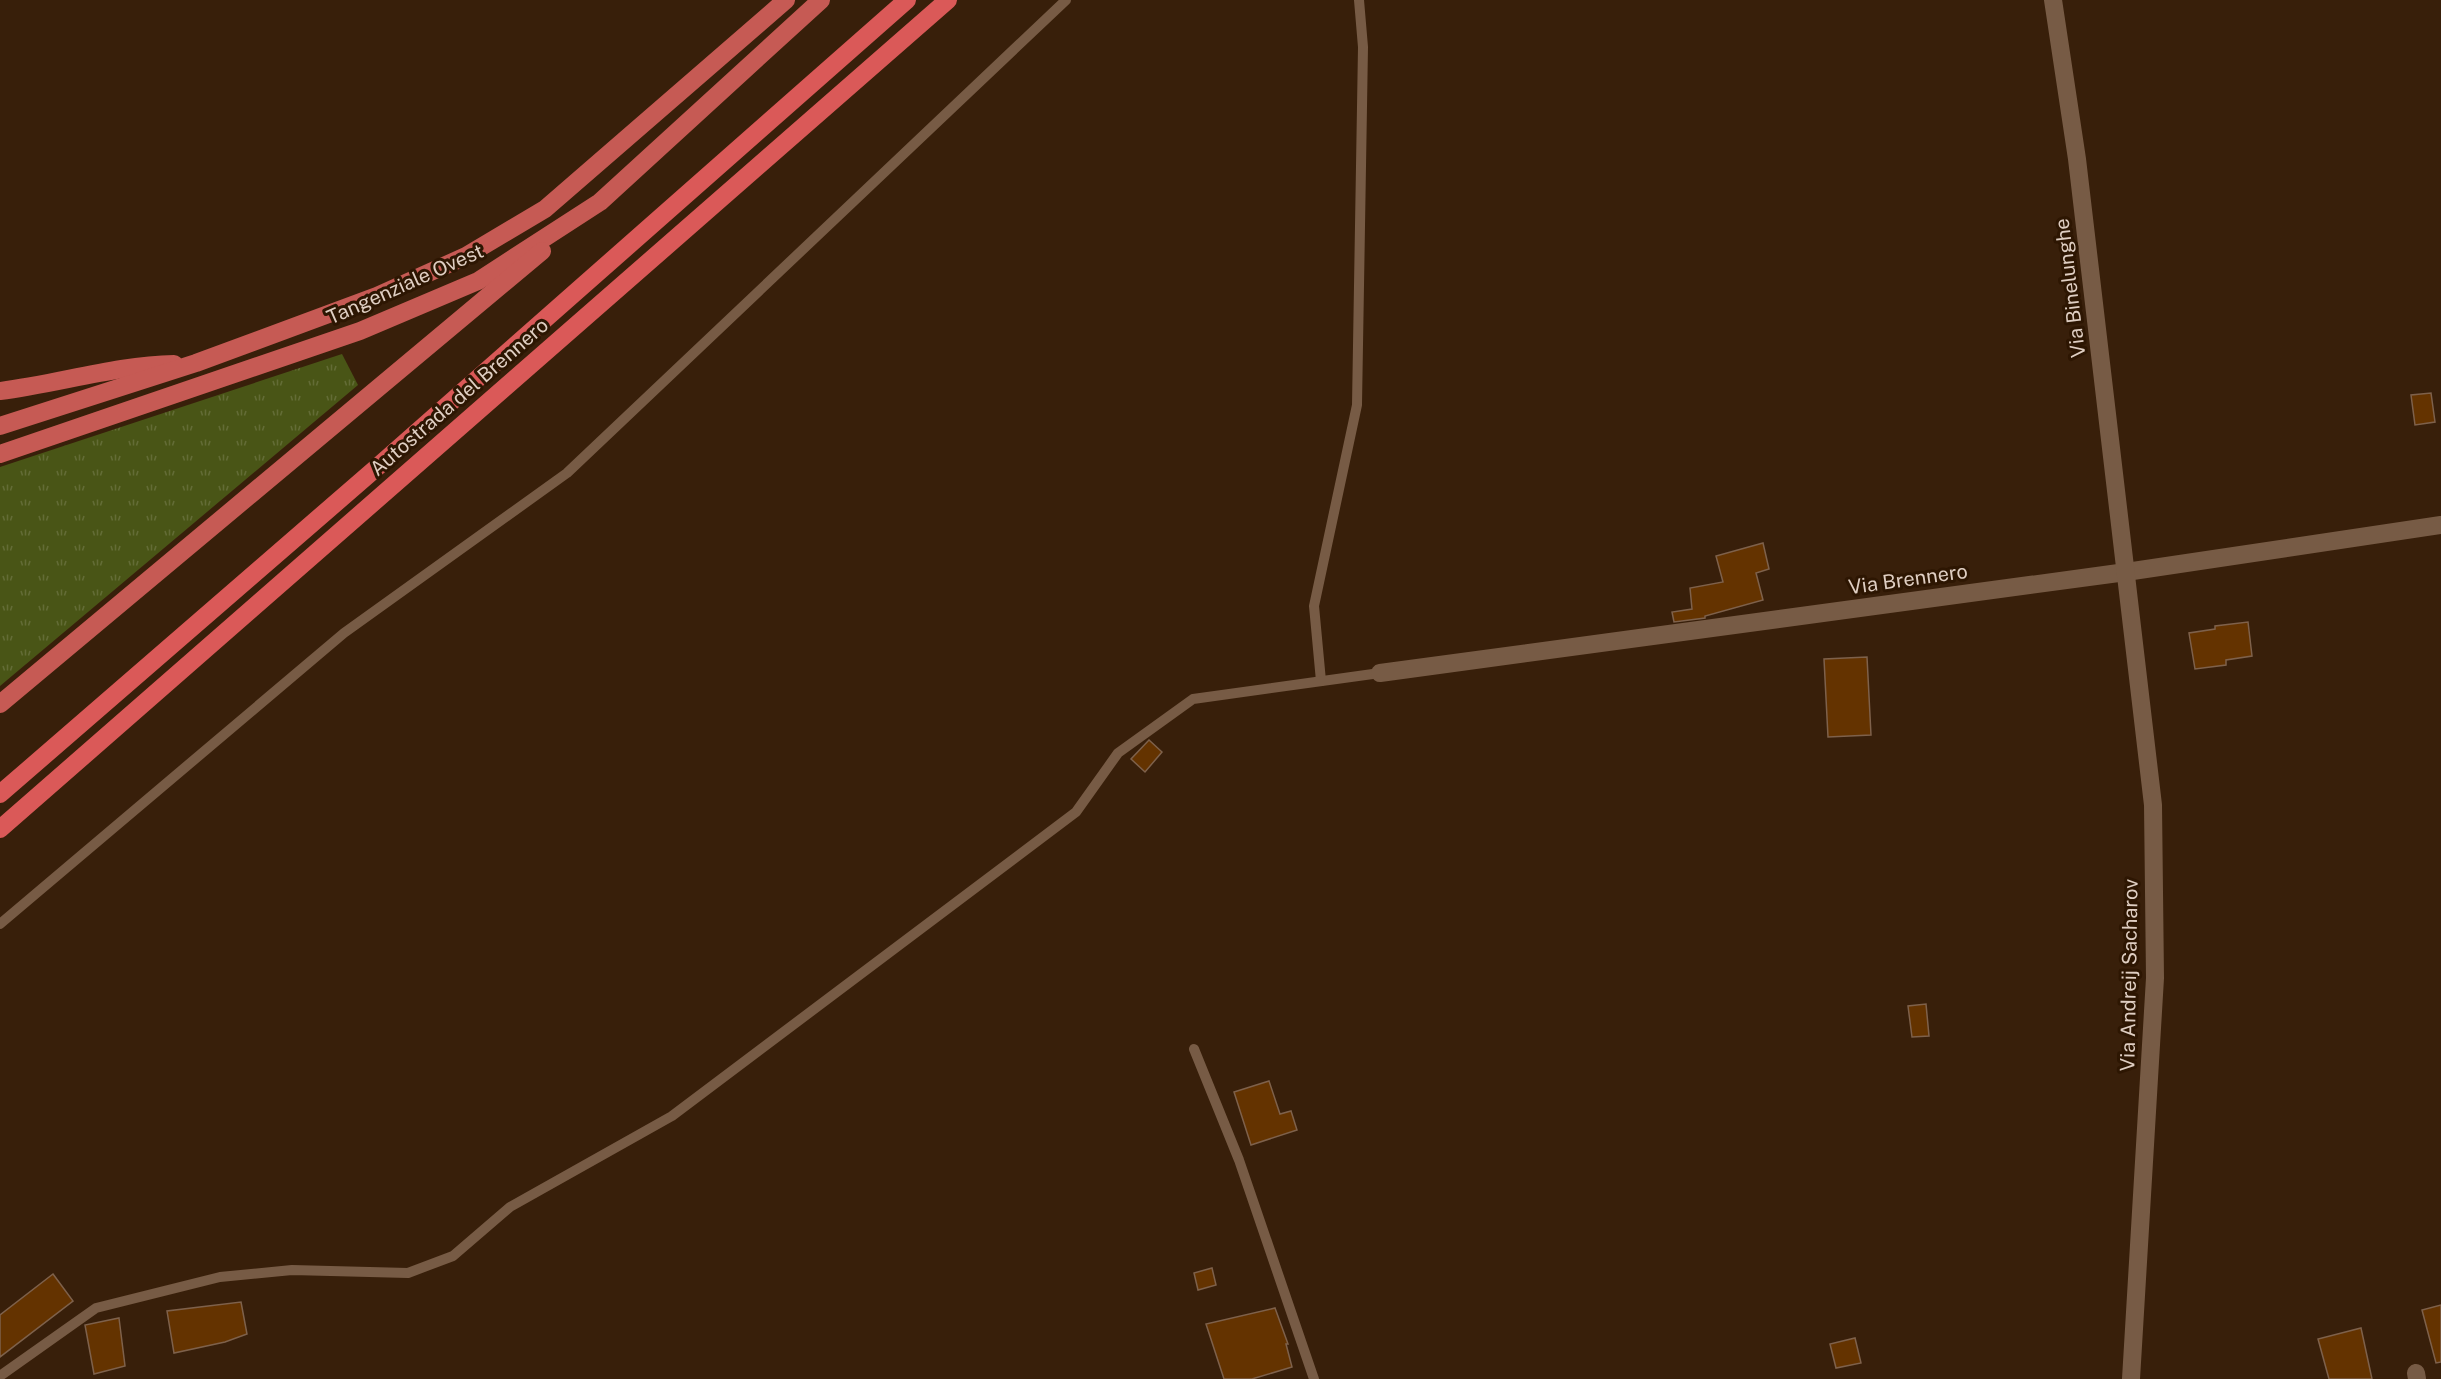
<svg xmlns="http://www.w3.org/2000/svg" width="2441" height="1379" viewBox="0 0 2441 1379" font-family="'Public Sans',sans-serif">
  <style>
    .grass { fill: url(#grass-tufts) }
    .building { fill: #643300; stroke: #7e614b; stroke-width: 1.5 }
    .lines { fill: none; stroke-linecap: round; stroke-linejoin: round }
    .service { stroke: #775b45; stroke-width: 10 }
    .minor { stroke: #775b45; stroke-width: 18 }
    .tertiary { stroke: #775b45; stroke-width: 18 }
    .trunk { stroke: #c65a54; stroke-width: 18 }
    .motorway { stroke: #da5958; stroke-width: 18 }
    .labels { text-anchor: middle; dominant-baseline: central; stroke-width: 6; stroke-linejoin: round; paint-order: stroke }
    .street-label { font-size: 20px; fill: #dfcec2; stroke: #2d1602 }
  </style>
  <defs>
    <pattern id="grass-tufts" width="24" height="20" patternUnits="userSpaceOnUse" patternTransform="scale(1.5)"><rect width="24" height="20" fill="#495516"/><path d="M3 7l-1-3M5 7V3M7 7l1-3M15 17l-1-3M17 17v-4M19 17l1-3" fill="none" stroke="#636c36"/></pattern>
  </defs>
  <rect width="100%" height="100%" fill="#381f0a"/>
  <path class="grass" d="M342,354L358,385L0,686V467Z"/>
  <g class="building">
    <path d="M2431,393L2435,422L2415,425L2411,395Z"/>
    <path d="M1763,543L1769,569L1756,573L1763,600L1705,616V618L1674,622L1672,612L1692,609L1690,588L1723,582L1716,556Z"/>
    <path d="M2248,622L2252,656L2226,660V665L2195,669L2189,633L2215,629V626Z"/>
    <path d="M1867,657L1871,735L1828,737L1824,659Z"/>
    <path d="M1149,740L1162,752L1145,772L1131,759Z"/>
    <path d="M1926,1004L1929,1036L1912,1037L1908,1006Z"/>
    <path d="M1269,1081L1280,1114L1291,1111L1297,1130L1251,1145L1234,1092Z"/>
    <path d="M1212,1268L1216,1285L1198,1290L1194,1273Z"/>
    <path d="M53,1274L73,1301L0,1357V1315Z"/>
    <path d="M241,1302L247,1334L225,1342L174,1353L167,1311Z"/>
    <path d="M2441,1305V1362L2436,1363L2422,1310Z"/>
    <path d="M1275,1308L1288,1344H1286L1292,1367L1252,1379H1224L1206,1324Z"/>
    <path d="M119,1318L125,1366L94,1374L85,1325Z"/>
    <path d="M2361,1328L2372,1379H2329L2318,1339Z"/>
    <path d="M1855,1338L1861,1363L1836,1368L1830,1344Z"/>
  </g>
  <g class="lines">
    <g class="service">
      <path d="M1321,681L1314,606L1357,405L1363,47L1359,0"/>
      <path d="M0,924L344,633L567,473L1066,0"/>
      <path d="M1194,1049L1239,1160L1314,1379"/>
      <path d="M0,1376L96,1308L220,1277L292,1270L408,1273L453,1256L510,1207L672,1116L1076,812L1118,753L1193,699L1380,673"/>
    </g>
    <g class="minor">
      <path d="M1380,673L2126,572L2441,525"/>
      <path d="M2416,1373L2417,1379"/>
    </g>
    <path class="tertiary" d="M2053,0L2077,159L2153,805L2155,978L2131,1379"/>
    <g class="trunk">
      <path d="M0,391C57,384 117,365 174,364"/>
      <path d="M0,426L196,363L377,296L466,256L545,209L786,0"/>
      <path d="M0,454L360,331L478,281L600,202L821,0"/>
      <path d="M0,704L542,251"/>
    </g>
    <g class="motorway">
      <path d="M0,794L375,469L907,0"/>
      <path d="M0,829L948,0"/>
    </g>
  </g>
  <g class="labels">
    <g class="street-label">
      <text transform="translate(405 284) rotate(-24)">Tangenziale Ovest</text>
      <text transform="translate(2070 288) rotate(-97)">Via Binelunghe</text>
      <text transform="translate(459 397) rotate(-41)">Autostrada del Brennero</text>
      <text transform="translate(1908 579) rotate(-8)">Via Brennero</text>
      <text transform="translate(2129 975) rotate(-89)">Via Andreij Sacharov</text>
    </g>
  </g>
</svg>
